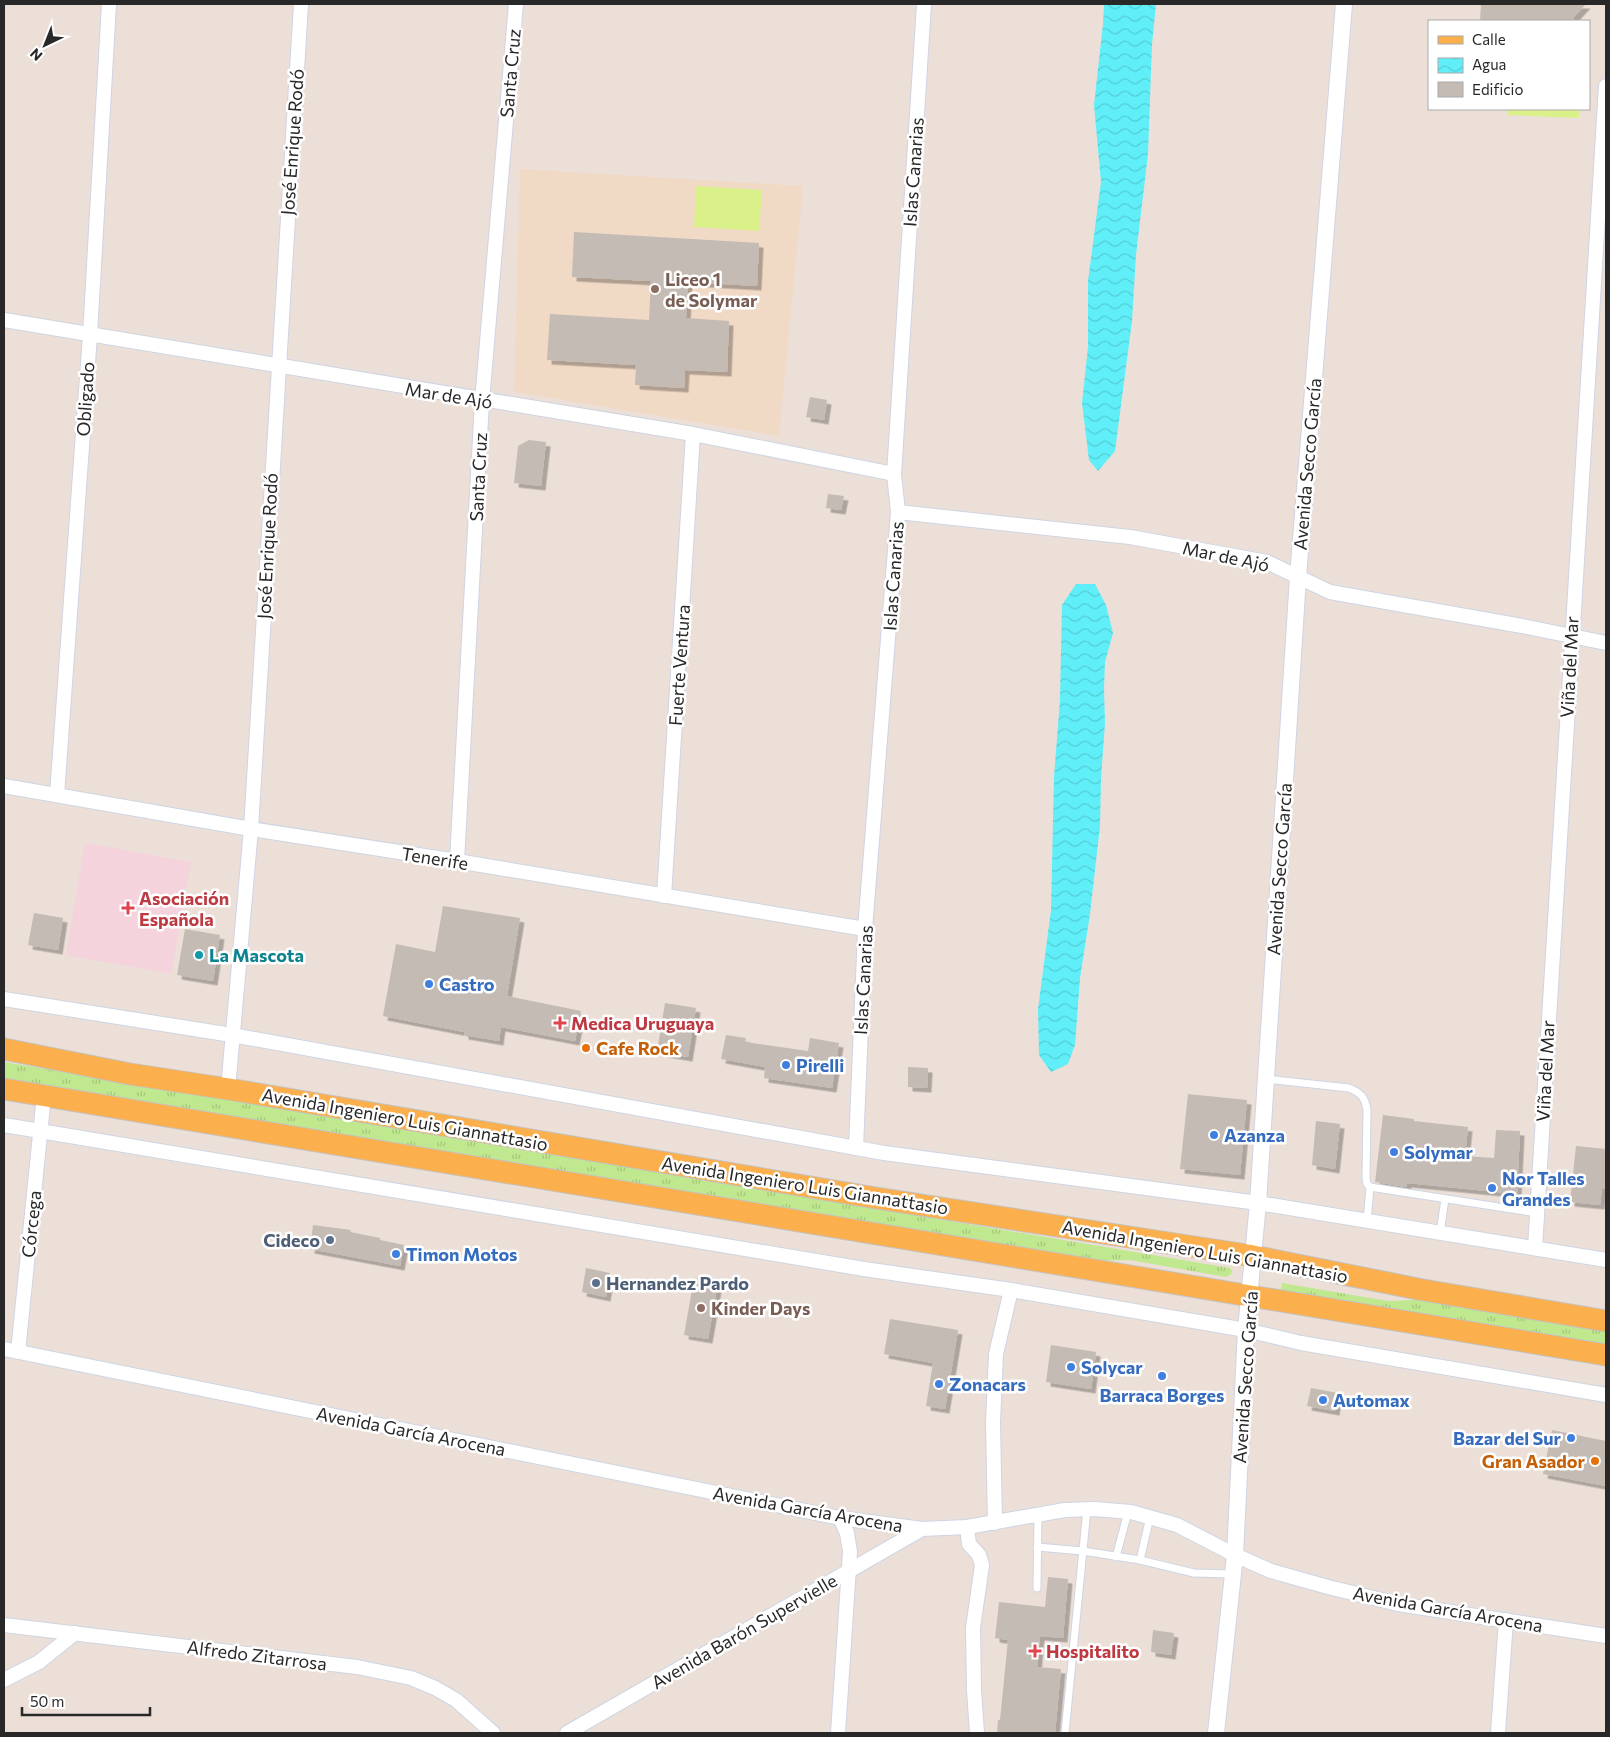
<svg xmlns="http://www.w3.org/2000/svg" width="1610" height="1737" viewBox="0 0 1610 1737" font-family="Commissioner,sans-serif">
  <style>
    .education { fill: #f0d9c5 }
    .medical { fill: #f4d3dc }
    .grass { fill: url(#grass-tufts) }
    .pitch { fill: #daf089 }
    .water { fill: url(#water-waves) }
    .building { fill: #c3bbb4; filter: url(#shadow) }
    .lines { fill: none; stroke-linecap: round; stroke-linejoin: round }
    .service-casing { stroke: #cdd5e3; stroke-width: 9 }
    .minor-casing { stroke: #cdd5e3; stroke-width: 16 }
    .tertiary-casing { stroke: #cdd5e3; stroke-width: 18 }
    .primary-casing { stroke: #c3c3c3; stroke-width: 23 }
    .service { stroke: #fff; stroke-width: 7 }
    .minor { stroke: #fff; stroke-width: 14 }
    .tertiary { stroke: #fff; stroke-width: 16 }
    .primary { stroke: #fcaf4d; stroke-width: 21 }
    .education-dot { fill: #8d6e63; stroke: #fff; stroke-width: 2 }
    .health-dot { fill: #e0444e; stroke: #fff; stroke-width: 2 }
    .culture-dot { fill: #0f9aa8; stroke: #fff; stroke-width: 2 }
    .shop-dot { fill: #3f7fe0; stroke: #fff; stroke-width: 2 }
    .food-dot { fill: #e8710a; stroke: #fff; stroke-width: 2 }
    .service-dot { fill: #5c6f8a; stroke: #fff; stroke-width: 2 }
    .labels { text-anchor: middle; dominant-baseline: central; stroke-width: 5; stroke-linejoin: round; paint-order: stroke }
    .street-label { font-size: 18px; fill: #282828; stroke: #fff }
    .education-label { font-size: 18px; font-weight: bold; fill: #785e54; stroke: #fff; text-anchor: start }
    .health-label { font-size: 18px; font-weight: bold; fill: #be3a42; stroke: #fff; text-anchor: start }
    .culture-label { font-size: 18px; font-weight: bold; fill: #0d838f; stroke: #fff; text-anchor: start }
    .shop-label { font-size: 18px; font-weight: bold; fill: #366cbe; stroke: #fff; text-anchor: start }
    .food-label { font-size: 18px; font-weight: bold; fill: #c56008; stroke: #fff; text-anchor: start }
    .service-label { font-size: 18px; font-weight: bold; fill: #4e5e75; stroke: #fff; text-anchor: end }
  </style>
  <defs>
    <pattern id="grass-tufts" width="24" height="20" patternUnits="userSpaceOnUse" patternTransform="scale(1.25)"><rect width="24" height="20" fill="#bfe88f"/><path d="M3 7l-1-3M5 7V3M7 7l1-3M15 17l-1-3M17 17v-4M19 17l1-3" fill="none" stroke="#a4c77b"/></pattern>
    <pattern id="water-waves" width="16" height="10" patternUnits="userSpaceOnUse" patternTransform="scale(1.25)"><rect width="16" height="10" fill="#60eff8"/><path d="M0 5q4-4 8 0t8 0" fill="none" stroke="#53cdd5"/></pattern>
    <filter id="shadow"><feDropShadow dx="4.5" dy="4.5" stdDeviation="0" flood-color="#0004"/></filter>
  </defs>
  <rect width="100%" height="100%" fill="#ecdfd8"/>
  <path class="education" d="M520,169L803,186L779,436L514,392Z"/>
  <path class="medical" d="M85,843L191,862L171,974L66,955Z"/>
  <g class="grass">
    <path d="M4,1062L1230,1268L1232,1271L1231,1274L1226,1277L1130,1260L1091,1261L4,1078Z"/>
    <path d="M1282,1283L1388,1301L1417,1300L1606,1330V1345L1281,1290Z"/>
  </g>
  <g class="pitch">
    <path d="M1508,109H1579V118L1508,115Z"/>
    <path d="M696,186L762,190L759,231L694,227Z"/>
  </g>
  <g class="water">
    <path d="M1104,4H1156L1152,44L1148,154L1136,255L1132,321L1115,451L1098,471L1089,460L1082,403L1088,347V281L1101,182L1094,105L1103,24Z"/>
    <path d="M1076,584H1095L1106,605L1113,633L1105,662L1104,688L1105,723L1101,779L1100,826L1090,914L1080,978L1075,1045L1068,1064L1051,1072L1039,1055L1038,1009L1051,910L1054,777L1060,700L1062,605Z"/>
  </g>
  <g class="building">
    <path d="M1481,4H1586L1574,17V21H1480Z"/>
    <path d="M574,232L759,243L757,286L688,282L686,318L729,321L727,372L685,370L684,388L635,385L636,365L547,360L550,314L649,320L651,281L572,277Z"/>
    <path d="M810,397L827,400L824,420L806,417Z"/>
    <path d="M529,440L546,442L541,486L514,483L518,446Z"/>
    <path d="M828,494L844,496L841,510L826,508Z"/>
    <path d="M443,906L520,918L507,996L581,1011L575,1041L501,1027L499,1041L464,1035V1032L383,1016L396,944L435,952Z"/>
    <path d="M34,913L63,918L58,950L28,945Z"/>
    <path d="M185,929L220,935L213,981L177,975Z"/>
    <path d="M665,1003L696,1008L688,1057L657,1052Z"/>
    <path d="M726,1035L746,1038L745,1042L808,1051L810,1038L839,1043L832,1088L764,1078L765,1067L721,1059Z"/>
    <path d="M908,1067L928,1068L927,1088L908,1087Z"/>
    <path d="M1188,1094L1247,1100L1240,1175L1180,1169Z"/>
    <path d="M1383,1115L1414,1119V1121L1468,1127L1465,1156L1494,1158L1496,1130L1520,1131L1517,1194L1407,1183L1406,1187L1375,1182Z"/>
    <path d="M1316,1121L1340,1124L1335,1169L1312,1165Z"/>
    <path d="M1576,1146L1606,1149V1188L1602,1189L1600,1205L1570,1202Z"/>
    <path d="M313,1225L351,1230L350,1232L380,1238V1240L404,1245L400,1266L310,1249Z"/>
    <path d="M586,1268L610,1273L606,1297L582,1292Z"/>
    <path d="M694,1278L718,1282L708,1339L684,1335Z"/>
    <path d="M890,1319L958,1330L945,1409L926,1406L933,1363L884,1354Z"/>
    <path d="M1051,1345L1096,1352L1091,1389L1046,1382Z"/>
    <path d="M1311,1388L1338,1393L1335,1411L1307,1406Z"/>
    <path d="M1552,1430L1606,1441V1486L1543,1474Z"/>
    <path d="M1048,1577L1068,1579L1063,1638L1040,1636L1037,1667L1061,1669L1055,1733H997L998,1720H1000L1008,1640L995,1638L999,1602L1045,1607Z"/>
    <path d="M1153,1630L1174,1633L1171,1655L1151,1652Z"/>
  </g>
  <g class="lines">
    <g class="service-casing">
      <g id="service">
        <path d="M1266,1079L1349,1088C1361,1093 1365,1097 1367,1110L1366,1178L1367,1184L1370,1187L1537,1213"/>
        <path d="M1367,1221L1370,1187"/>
        <path d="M1440,1233L1445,1199"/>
        <path d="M1037,1547L1083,1551L1140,1560L1194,1573L1232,1574"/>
        <path d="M1116,1557L1128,1512"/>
        <path d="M1140,1560L1150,1517"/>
        <path d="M1037,1588L1038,1514"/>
        <path d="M1065,1733L1087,1509"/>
      </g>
    </g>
    <g class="minor-casing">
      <g id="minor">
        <path d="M4,320L693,434L894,474"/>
        <path d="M898,512L1130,537L1267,562L1330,592L1522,626L1606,643"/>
        <path d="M4,786L251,829L457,861L865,929"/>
        <path d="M57,795L90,335L109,4"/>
        <path d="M457,861L482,401L516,4"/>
        <path d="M664,896L693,434"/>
        <path d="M4,999L232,1035L884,1153L1258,1203L1606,1260"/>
        <path d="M228,1089L251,829L301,4"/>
        <path d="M4,1125L864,1269L1011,1290L1246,1330L1301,1343L1606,1395"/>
        <path d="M856,1148L865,929L898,512L894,474L924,4"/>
        <path d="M1535,1248L1606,86"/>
        <path d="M4,1349L840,1518L922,1529L967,1527L1065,1510L1094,1509L1131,1512L1177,1525L1235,1555L1271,1571L1328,1587L1398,1604L1606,1636"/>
        <path d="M18,1352L44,1095"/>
        <path d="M995,1523L993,1423L996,1354L1011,1290"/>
        <path d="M967,1527L969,1544L979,1555L982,1565L973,1628L974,1690L977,1733"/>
        <path d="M4,1625L357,1667L411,1678L435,1688L456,1700L493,1733"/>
        <path d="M4,1680L39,1662L75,1633"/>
        <path d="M567,1733L922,1529"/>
        <path d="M838,1733L850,1552L847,1533L840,1518"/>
        <path d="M1498,1733L1506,1620"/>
      </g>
    </g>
    <g class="tertiary-casing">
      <path id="tertiary" d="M1216,1733L1235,1555L1246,1330L1258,1203L1298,577L1344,4"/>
    </g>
    <g class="primary-casing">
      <g id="primary">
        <path d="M4,1049L130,1074L228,1089L876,1198L1253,1256L1423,1290L1606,1321"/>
        <path d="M4,1089L1606,1355"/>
      </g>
    </g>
    <use href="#service" class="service"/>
    <use href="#minor" class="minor"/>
    <use href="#tertiary" class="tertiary"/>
    <use href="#primary" class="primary"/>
  </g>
  <g class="education-dot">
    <circle cx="655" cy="289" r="5"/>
    <circle cx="701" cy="1308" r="5"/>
  </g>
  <g class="health-dot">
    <path d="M125.5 900.5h5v5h5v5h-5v5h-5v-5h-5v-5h5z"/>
    <path d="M557.5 1015.5h5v5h5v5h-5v5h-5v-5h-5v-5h5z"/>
    <path d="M1032.5 1643.5h5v5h5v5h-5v5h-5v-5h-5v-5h5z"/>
  </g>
  <circle class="culture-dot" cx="199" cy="955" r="5"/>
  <g class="shop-dot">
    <circle cx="429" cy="984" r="5"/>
    <circle cx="786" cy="1065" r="5"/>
    <circle cx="1214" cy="1135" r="5"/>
    <circle cx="1394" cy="1152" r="5"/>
    <circle cx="1492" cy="1188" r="5"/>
    <circle cx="396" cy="1254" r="5"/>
    <circle cx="1071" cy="1367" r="5"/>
    <circle cx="1162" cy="1376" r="5"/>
    <circle cx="939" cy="1384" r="5"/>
    <circle cx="1323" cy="1400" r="5"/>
    <circle cx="1571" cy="1438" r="5"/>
  </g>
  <g class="food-dot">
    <circle cx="586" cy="1048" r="5"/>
    <circle cx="1595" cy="1461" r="5"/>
  </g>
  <g class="service-dot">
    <circle cx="330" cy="1240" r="5"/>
    <circle cx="596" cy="1283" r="5"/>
  </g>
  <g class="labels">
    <g class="street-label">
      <text transform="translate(510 73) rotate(-85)">Santa Cruz</text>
      <text transform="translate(292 142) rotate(-86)">José Enrique Rodó</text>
      <text transform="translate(913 172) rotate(-86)">Islas Canarias</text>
      <text transform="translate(449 395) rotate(9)">Mar de Ajó</text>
      <text transform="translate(85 399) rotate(-86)">Obligado</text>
      <text transform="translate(1307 464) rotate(-85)">Avenida Secco García</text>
      <text transform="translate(478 477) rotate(-87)">Santa Cruz</text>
      <text transform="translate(267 546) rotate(-87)">José Enrique Rodó</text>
      <text transform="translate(1226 556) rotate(12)">Mar de Ajó</text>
      <text transform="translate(893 576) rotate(-86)">Islas Canarias</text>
      <text transform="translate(679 665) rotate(-86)">Fuerte Ventura</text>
      <text transform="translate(1569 667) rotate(-87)">Viña del Mar</text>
      <text transform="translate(435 858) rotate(9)">Tenerife</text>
      <text transform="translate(1279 869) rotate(-86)">Avenida Secco García</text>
      <text transform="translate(863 980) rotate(-87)">Islas Canarias</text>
      <text transform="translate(1545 1071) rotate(-87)">Viña del Mar</text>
      <text transform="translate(405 1119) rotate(10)">Avenida Ingeniero Luis Giannattasio</text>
      <text transform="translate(805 1185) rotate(9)">Avenida Ingeniero Luis Giannattasio</text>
      <text transform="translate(31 1224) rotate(-84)">Córcega</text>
      <text transform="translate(1205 1251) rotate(10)">Avenida Ingeniero Luis Giannattasio</text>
      <text transform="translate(1245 1377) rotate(-86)">Avenida Secco García</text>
      <text transform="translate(411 1431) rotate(11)">Avenida García Arocena</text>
      <text transform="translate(808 1509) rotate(10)">Avenida García Arocena</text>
      <text transform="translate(1448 1609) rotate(10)">Avenida García Arocena</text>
      <text transform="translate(744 1631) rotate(-30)">Avenida Barón Supervielle</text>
      <text transform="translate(257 1655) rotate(7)">Alfredo Zitarrosa</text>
    </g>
    <g class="education-label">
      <text x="665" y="279">Liceo 1<tspan x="665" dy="21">de Solymar</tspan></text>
      <text x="711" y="1308">Kinder Days</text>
    </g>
    <g class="health-label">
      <text x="139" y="898">Asociación<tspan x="139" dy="21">Española</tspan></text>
      <text x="571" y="1023">Medica Uruguaya</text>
      <text x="1046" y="1651">Hospitalito</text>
    </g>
    <g class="culture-label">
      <text x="209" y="955">La Mascota</text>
    </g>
    <g class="shop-label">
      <text x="439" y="984">Castro</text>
      <text x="796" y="1065">Pirelli</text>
      <text x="1224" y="1135">Azanza</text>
      <text x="1404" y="1152">Solymar</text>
      <text x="1502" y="1178">Nor Talles<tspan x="1502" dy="21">Grandes</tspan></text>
      <text x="406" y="1254">Timon Motos</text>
      <text x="1081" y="1367">Solycar</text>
      <text x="949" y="1384">Zonacars</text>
      <text x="1162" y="1395" text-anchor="middle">Barraca Borges</text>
      <text x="1333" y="1400">Automax</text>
      <text x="1561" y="1438" text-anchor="end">Bazar del Sur</text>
    </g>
    <g class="food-label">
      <text x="596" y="1048">Cafe Rock</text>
      <text x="1585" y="1461" text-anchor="end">Gran Asador</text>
    </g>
    <g class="service-label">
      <text x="320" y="1240">Cideco</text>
      <text x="606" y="1283" text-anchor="start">Hernandez Pardo</text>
    </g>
  </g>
  <rect width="1610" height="1737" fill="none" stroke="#282828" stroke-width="10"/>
  <rect x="1428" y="20" width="162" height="90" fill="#ffffff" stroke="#a9a9a9"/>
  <rect x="1438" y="36" width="25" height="8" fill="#fcaf4d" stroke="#a9a9a9"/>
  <text x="1472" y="45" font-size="15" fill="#282828">Calle</text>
  <rect x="1438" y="58" width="25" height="15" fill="url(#water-waves)" stroke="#a9a9a9"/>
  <text x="1472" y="70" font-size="15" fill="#282828">Agua</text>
  <rect x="1438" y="82" width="25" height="15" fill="#c3bbb4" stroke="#a9a9a9"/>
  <text x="1472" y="95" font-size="15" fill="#282828">Edificio</text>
  <g transform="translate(45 45) rotate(223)" stroke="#ffffff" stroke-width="4" paint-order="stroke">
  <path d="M0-4L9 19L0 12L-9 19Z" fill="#282828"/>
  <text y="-8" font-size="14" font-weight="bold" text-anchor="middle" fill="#282828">N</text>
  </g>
  <path d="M22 1707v8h128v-8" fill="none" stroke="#282828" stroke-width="2.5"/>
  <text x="30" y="1707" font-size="15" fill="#282828" stroke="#ffffff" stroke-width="4" paint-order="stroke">50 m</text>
</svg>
